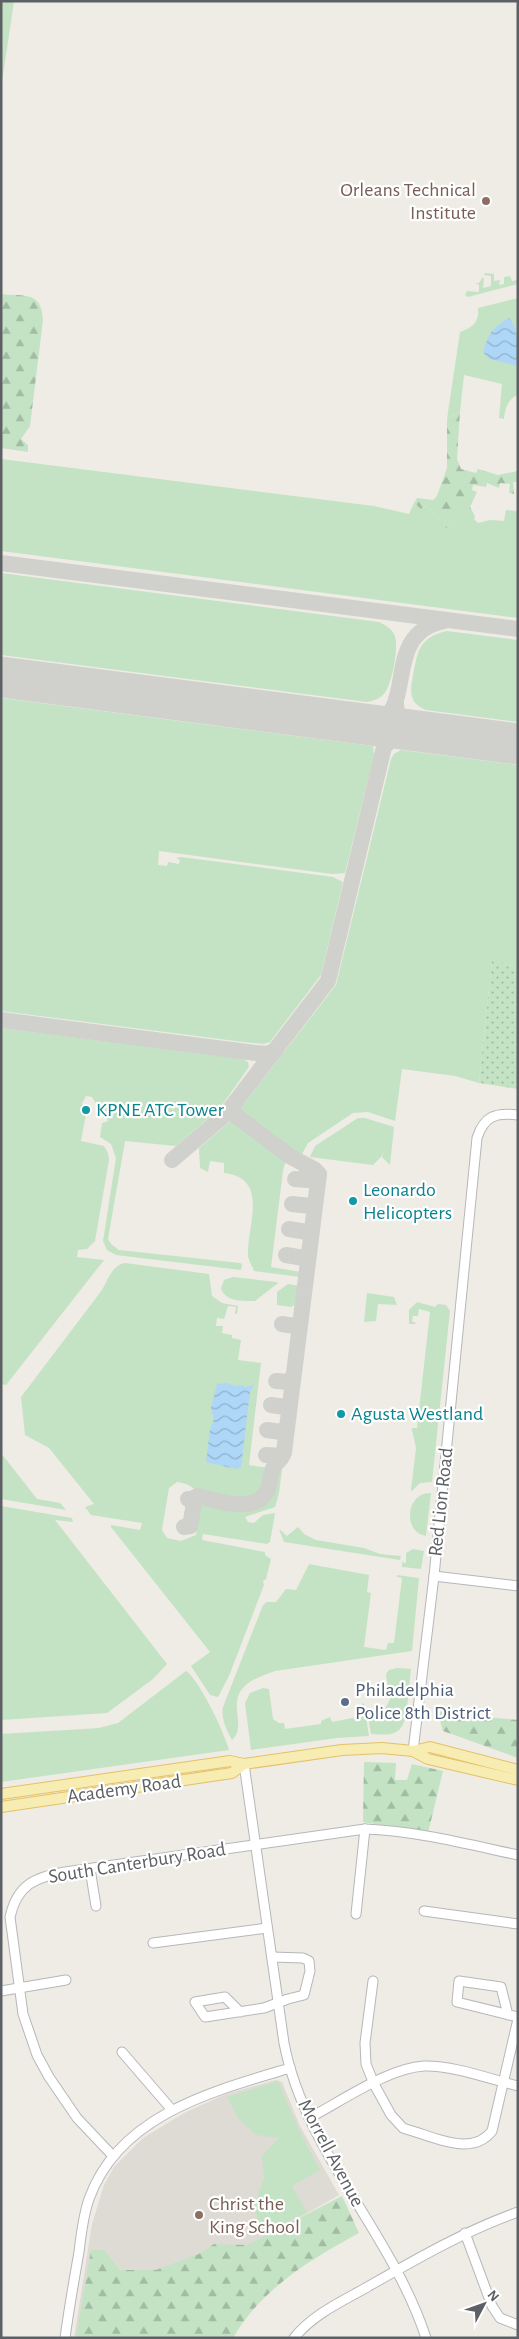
<svg xmlns="http://www.w3.org/2000/svg" width="519" height="2339" viewBox="0 0 519 2339" font-family="'Alegreya Sans',sans-serif">
  <style>
    .education { fill: #dedbd4 }
    .grass { fill: #c4e3c4 }
    .forest { fill: url(#forest-firs) }
    .park { fill: url(#park-dots) }
    .water { fill: url(#water-waves) }
    .lines { fill: none; stroke-linecap: round; stroke-linejoin: round }
    .taxiway { stroke: #d0d0cc; stroke-width: 16 }
    .runway { stroke: #d0d0cc; stroke-width: 41 }
    .minor-casing { stroke: #b6b7bb; stroke-width: 11 }
    .major-casing { stroke: #e4c168; stroke-width: 12 }
    .minor { stroke: #fff; stroke-width: 9 }
    .major { stroke: #f7ecb1; stroke-width: 10 }
    .education-dot { fill: #8d6e63; stroke: #fff; stroke-width: 2 }
    .culture-dot { fill: #0f9aa8; stroke: #fff; stroke-width: 2 }
    .service-dot { fill: #5c6f8a; stroke: #fff; stroke-width: 2 }
    .labels { text-anchor: middle; dominant-baseline: central; stroke-width: 4.5; stroke-linejoin: round; paint-order: stroke }
    .education-label { font-size: 20px; fill: #785e54; stroke: #fff; text-anchor: end }
    .culture-label { font-size: 20px; fill: #0d838f; stroke: #fff; text-anchor: start }
    .street-label { font-size: 20px; fill: #5d6064; stroke: #fff }
    .service-label { font-size: 20px; fill: #4e5e75; stroke: #fff; text-anchor: start }
  </style>
  <defs>
    <pattern id="forest-firs" width="22" height="20" patternUnits="userSpaceOnUse" patternTransform="scale(1.25)"><rect width="22" height="20" fill="#c4e3c4"/><path d="M5 1l3.5 6h-7zM16 11l3.5 6h-7z" fill="#a2bba3"/></pattern>
    <pattern id="park-dots" width="8" height="8" patternUnits="userSpaceOnUse" patternTransform="scale(1.25)"><rect width="8" height="8" fill="#c4e3c4"/><path d="M2 2h.1M6 6h.1" fill="none" stroke="#a2bba3" stroke-width="1.8" stroke-linecap="round"/></pattern>
    <pattern id="water-waves" width="16" height="10" patternUnits="userSpaceOnUse" patternTransform="scale(1.25)"><rect width="16" height="10" fill="#add6f7"/><path d="M0 5q4-4 8 0t8 0" fill="none" stroke="#90b1cc"/></pattern>
  </defs>
  <rect width="100%" height="100%" fill="#eeece5"/>
  <path class="education" d="M276,2080L282,2082L300,2126L339,2195L259,2241L108,2338H74L92,2224L104,2185L114,2167L143,2138L184,2113L226,2094Z"/>
  <g class="grass">
    <path d="M1,1H14L1,89Z"/>
    <path d="M485,273L494,274V281L500,280L499,285L504,284V277L510,276L512,281L518,280V284L468,297L465,295L467,291L479,292V285L475,283H479L482,278H484L483,288L491,286V276L484,275Z"/>
    <path d="M518,298V395C508,399 505,408 504,419L499,418L502,384L464,375L460,411L447,419L460,332C472,328 480,322 478,308Z"/>
    <path d="M1,459L374,506L409,514L414,503L421,509L426,506L438,516L439,523L454,526L457,517L456,509H460L470,519H474L478,523L490,520L504,521L506,510L518,511V618L1,551Z"/>
    <path d="M1,573L379,622C385,625 391,628 394,634C400,645 392,684 384,694C379,699 374,701 367,702L1,655Z"/>
    <path d="M447,631L518,640V722L426,710C406,703 411,687 414,670C416,661 417,651 423,644C429,636 438,633 447,631Z"/>
    <path d="M1,698L373,746L374,755L345,873L332,874L159,851L158,865L167,866L168,862L179,864L180,860L176,858L181,857L333,877L343,882L321,975L270,1042L263,1044L243,1042L1,1011Z"/>
    <path d="M401,750L518,765V967L492,962L479,1083L455,1076L402,1069L395,1121L368,1112L353,1113L308,1143L301,1156L293,1153L245,1117L242,1112L243,1105L336,985L391,759L394,754Z"/>
    <path d="M1,1028L243,1059L248,1062L249,1067L220,1108L176,1146L125,1141L108,1239L111,1244L119,1250L240,1263L242,1264L241,1270L116,1255L107,1250L103,1241L116,1158L111,1144L100,1137L102,1123L108,1121L101,1103L97,1105L92,1097L86,1096L82,1103L86,1114L81,1141L104,1146L108,1153L109,1160L95,1241L87,1249L78,1250L77,1257L104,1260L6,1385L1,1384Z"/>
    <path d="M234,1118L286,1159L283,1171L271,1267L301,1272L300,1277L254,1271C252,1265 247,1259 248,1253C248,1223 269,1178 224,1173V1163L210,1161L208,1172L200,1168L199,1148Z"/>
    <path d="M358,1118H365L394,1127L390,1165L382,1157L384,1152L381,1157L373,1165L310,1157L315,1146Z"/>
    <path d="M125,1263L209,1274L212,1296L222,1303L238,1306L237,1314H235L236,1307L228,1306L224,1319L217,1318L216,1326H223L222,1333L232,1335V1338L241,1340L238,1360L261,1363L249,1465L268,1468C263,1501 256,1502 224,1497C217,1496 207,1496 201,1493C191,1487 190,1484 177,1482L169,1488L162,1530L167,1538L181,1541L196,1535L201,1501C242,1507 269,1521 276,1469L282,1470L279,1493L275,1507L245,1517L248,1522L254,1523L263,1515L275,1513L270,1542L267,1544L203,1534L202,1540L265,1552V1555L271,1559L266,1579L263,1581L264,1585L229,1676L218,1697L210,1695L191,1666L210,1652L111,1527V1525L140,1530L142,1523L91,1515L85,1507L94,1504L49,1448L25,1435L21,1397L102,1290C108,1280 112,1265 125,1263Z"/>
    <path d="M233,1277L277,1282L278,1283L255,1301C243,1301 225,1302 221,1288L224,1280Z"/>
    <path d="M288,1284L300,1286L298,1303L291,1307L277,1305V1292Z"/>
    <path d="M367,1293L394,1297L397,1305L378,1304L376,1321L364,1322Z"/>
    <path d="M417,1302L435,1307L438,1304L446,1305L450,1311L432,1482L420,1483L412,1491L411,1490L416,1448L412,1430V1428H417L430,1312L419,1309L418,1316H413L412,1321L417,1324H409V1310Z"/>
    <path d="M1,1453L37,1499L60,1503L66,1510L1,1499Z"/>
    <path d="M431,1493L426,1536C402,1532 406,1492 431,1493Z"/>
    <path d="M1,1506L72,1518L73,1522L55,1520L167,1664L153,1679L107,1713L1,1720Z"/>
    <path d="M298,1527L304,1534L316,1540L364,1548L380,1554L401,1556L400,1560L284,1542L279,1529L287,1536Z"/>
    <path d="M413,1549L424,1551L421,1569L402,1567V1562L406,1563V1553Z"/>
    <path d="M309,1564L369,1575L367,1592L371,1593L364,1647L386,1650L388,1643H394L402,1578L397,1577V1575L419,1578L412,1651L275,1671C265,1675 250,1679 243,1688C228,1704 247,1727 232,1740C226,1729 221,1719 223,1707L263,1605L267,1602H276L286,1589L296,1590Z"/>
    <path d="M397,1668L411,1669L406,1717L390,1714L385,1709L390,1699L386,1674L389,1670Z"/>
    <path d="M186,1671C199,1679 225,1734 229,1750L1,1782V1734L99,1728L118,1723Z"/>
    <path d="M263,1688L269,1689L273,1719L279,1723H284L285,1729L321,1724V1721L330,1717L332,1722L352,1718L359,1720L363,1715L361,1705L364,1703L369,1736L337,1738L251,1750L245,1703L250,1693Z"/>
    <path d="M371,1709L379,1712L384,1710L391,1716L405,1718C401,1737 387,1735 371,1734L367,1712Z"/>
    <path d="M278,2081L299,2130L320,2170L292,2186L307,2212L262,2235L254,2206L264,2178L262,2156L279,2138L256,2135L238,2118L227,2097Z"/>
  </g>
  <g class="forest">
    <path d="M1,294C25,297 41,290 43,320L30,426L21,439L28,445V452L1,448Z"/>
    <path d="M460,411L457,459L461,469L476,473L478,469L498,475L518,471V482H513L514,494L509,493L510,484L500,483L499,488L487,483L486,487L473,485L472,490L477,492L470,507L475,516L474,519L470,520L457,509V517L454,526L446,528L439,523L438,516L426,506L421,509L414,503L417,498L433,500L437,496L447,468V419Z"/>
    <path d="M448,1705L467,1715L518,1720V1758L443,1731L438,1714Z"/>
    <path d="M364,1762L396,1763L395,1780H407L412,1764L443,1771L428,1833L363,1822Z"/>
    <path d="M342,2196L359,2233C311,2259 261,2289 233,2338H76L91,2250H104L120,2270H156L201,2253L214,2244L247,2245Z"/>
  </g>
  <path class="park" d="M492,961L518,967V1089L479,1083Z"/>
  <g class="water">
    <path d="M509,318C519,328 518,352 518,366L489,359L483,352C489,334 491,328 509,318Z"/>
    <path d="M227,1383L235,1386L242,1385L245,1387L254,1385L250,1392L241,1467L236,1469L206,1462L210,1430L214,1419L211,1408L217,1384Z"/>
  </g>
  <g class="lines">
    <g class="taxiway">
      <path d="M1,563L518,629"/>
      <path d="M396,699C394,719 408,727 424,732"/>
      <path d="M355,723C362,723 371,724 378,721C416,707 382,634 444,621"/>
      <path d="M1,1020L256,1053L268,1054L276,1050"/>
      <path d="M236,1101L234,1108L235,1115L291,1157L314,1169L319,1174L309,1254L304,1258L286,1255"/>
      <path d="M172,1160L226,1114L328,981L384,747L394,737L412,731"/>
      <path d="M295,1179L307,1180L311,1178V1174L305,1165"/>
      <path d="M292,1204L311,1206L315,1202"/>
      <path d="M289,1229L307,1232L312,1228"/>
      <path d="M282,1324L295,1326L300,1322"/>
      <path d="M276,1381L288,1382L293,1377"/>
      <path d="M271,1405L285,1407L290,1403"/>
      <path d="M267,1430L281,1432L287,1427"/>
      <path d="M266,1455L280,1456L284,1452L309,1254"/>
      <path d="M188,1499H193L197,1496C216,1500 253,1514 266,1493C271,1486 269,1478 272,1471C274,1463 283,1460 284,1452"/>
      <path d="M184,1527L190,1526L195,1498"/>
    </g>
    <path class="runway" d="M1,677L518,744"/>
    <g class="minor-casing">
      <g id="minor">
        <path d="M434,1576L518,1586"/>
        <path d="M413,1751L434,1576L477,1138C484,1116 496,1112 518,1115"/>
        <path d="M244,1764L284,2043C305,2152 392,2233 426,2338"/>
        <path d="M90,1869L96,1906"/>
        <path d="M424,1911L518,1924"/>
        <path d="M356,1914L365,1829"/>
        <path d="M153,1943L267,1928"/>
        <path d="M373,1981L365,2043L366,2064L374,2084L391,2115L403,2128L409,2130C434,2137 472,2157 492,2131L518,2019"/>
        <path d="M1,1991L66,1980"/>
        <path d="M240,2012L225,1997L195,2002L205,2017L264,2008L288,1999L304,1995L310,1971L309,1961L303,1958L272,1957"/>
        <path d="M508,2015L501,1987L459,1981L457,2002L518,2017"/>
        <path d="M122,2052L172,2110"/>
        <path d="M309,2118C342,2101 388,2068 424,2066C452,2065 490,2079 518,2086"/>
        <path d="M112,2155L77,2118L49,2077L37,2055L23,2014L10,1917C17,1885 35,1877 65,1872L365,1829C417,1831 467,1844 518,1855"/>
        <path d="M465,2233L492,2306L500,2318L518,2325"/>
        <path d="M65,2338C69,2309 74,2280 79,2252C81,2235 83,2216 89,2199C119,2115 213,2091 290,2068"/>
        <path d="M294,2338C313,2314 343,2301 369,2286C418,2258 465,2231 518,2212"/>
      </g>
    </g>
    <g class="major-casing">
      <g id="major">
        <path d="M413,1751L428,1759L518,1780"/>
        <path d="M1,1794L230,1761L244,1764L342,1750L382,1748L413,1751L430,1747L518,1770"/>
        <path d="M1,1807L232,1773L244,1764"/>
      </g>
    </g>
    <use href="#minor" class="minor"/>
    <use href="#major" class="major"/>
  </g>
  <g class="education-dot">
    <circle cx="486" cy="201" r="5"/>
    <circle cx="199" cy="2215" r="5"/>
  </g>
  <g class="culture-dot">
    <circle cx="86" cy="1110" r="5"/>
    <circle cx="353" cy="1201" r="5"/>
    <circle cx="341" cy="1414" r="5"/>
  </g>
  <circle class="service-dot" cx="345" cy="1702" r="5"/>
  <g class="labels">
    <g class="education-label">
      <text x="476" y="190">Orleans Technical<tspan x="476" dy="23">Institute</tspan></text>
      <text x="209" y="2204" text-anchor="start">Christ the<tspan x="209" dy="23">King School</tspan></text>
    </g>
    <g class="culture-label">
      <text x="96" y="1110">KPNE ATC Tower</text>
      <text x="363" y="1190">Leonardo<tspan x="363" dy="23">Helicopters</tspan></text>
      <text x="351" y="1414">Agusta Westland</text>
    </g>
    <g class="street-label">
      <text transform="translate(441 1502) rotate(-84)">Red Lion Road</text>
      <text transform="translate(124 1789) rotate(-8)">Academy Road</text>
      <text transform="translate(137 1863) rotate(-9)">South Canterbury Road</text>
      <text transform="translate(331 2153) rotate(62)">Morrell Avenue</text>
    </g>
    <g class="service-label">
      <text x="355" y="1690">Philadelphia<tspan x="355" dy="23">Police 8th District</tspan></text>
    </g>
  </g>
  <rect width="519" height="2339" fill="none" stroke="#5d6064" stroke-width="5"/>
  <g transform="translate(484 2304) rotate(49)" stroke="#ffffff" stroke-width="4" paint-order="stroke">
  <path d="M0-4L9 19L0 12L-9 19Z" fill="#5d6064"/>
  <text y="-8" font-size="14" font-weight="bold" text-anchor="middle" fill="#5d6064">N</text>
  </g>
</svg>
